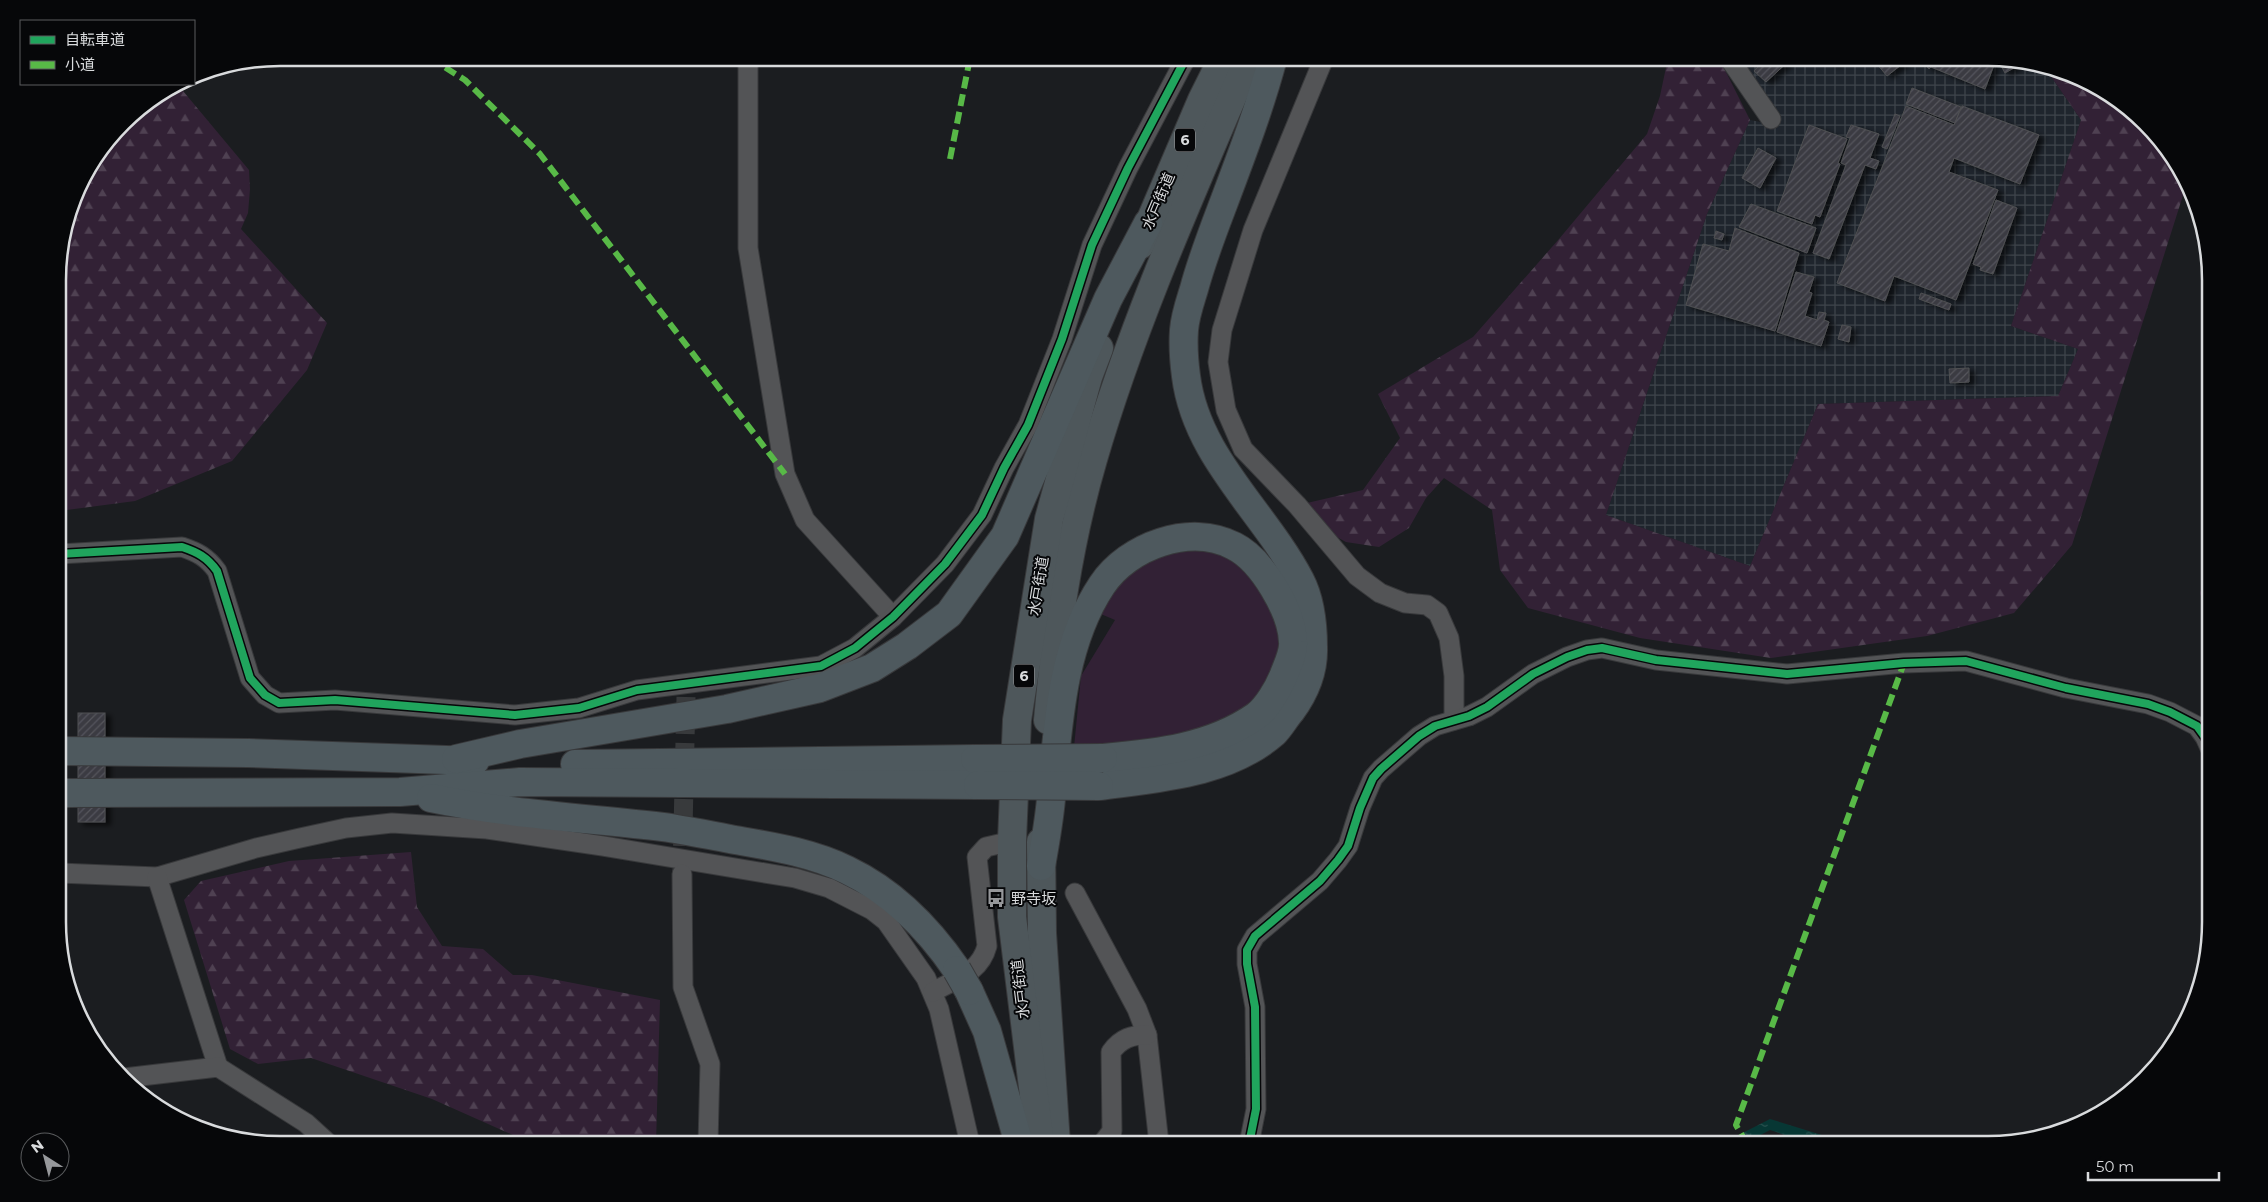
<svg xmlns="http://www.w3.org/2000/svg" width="2268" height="1202" viewBox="0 0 2268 1202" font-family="Montserrat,'Noto Sans JP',sans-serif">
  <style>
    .industrial { fill: url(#industrial-grid) }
    .grass { fill: #322135 }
    .forest { fill: url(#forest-firs) }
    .water { fill: url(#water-ripples) }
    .building { fill: url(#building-hatch); stroke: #4f5052; filter: url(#shadow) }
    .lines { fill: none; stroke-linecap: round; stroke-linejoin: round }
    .minor-tunnel { stroke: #383a3c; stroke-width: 19; stroke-dasharray: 19 9; stroke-linecap: butt }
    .minor-casing { stroke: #38393b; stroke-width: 21 }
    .trunk-casing { stroke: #38393b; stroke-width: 30 }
    .motorway-casing { stroke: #38393b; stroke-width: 30 }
    .minor { stroke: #535456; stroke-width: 19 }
    .trunk { stroke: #4e575b; stroke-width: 28 }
    .motorway { stroke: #4e595e; stroke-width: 28 }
    .motorway-bridge-casing { stroke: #38393b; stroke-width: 30; stroke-linecap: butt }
    .motorway-bridge { stroke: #4e595e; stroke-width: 28 }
    .quiet { stroke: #58b947; stroke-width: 6; stroke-dasharray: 12 6; stroke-linecap: butt }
    .cycleway-casing { stroke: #060709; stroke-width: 11 }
    .cycleway { stroke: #20a55d; stroke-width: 8 }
    .labels { text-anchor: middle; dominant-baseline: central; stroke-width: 4; stroke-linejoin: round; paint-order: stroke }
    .shield { fill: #060709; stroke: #9a9b9d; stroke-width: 1 }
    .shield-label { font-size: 14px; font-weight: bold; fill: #d9dbdd }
    .street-label { font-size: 15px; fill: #d9dbdd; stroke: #060709 }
    .poi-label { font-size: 15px; fill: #d9dbdd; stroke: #060709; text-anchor: start }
    .rim { fill: none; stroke: #d9dbdd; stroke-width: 2.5 }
  </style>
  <defs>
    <pattern id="industrial-grid" width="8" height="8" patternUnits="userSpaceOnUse" patternTransform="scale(1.25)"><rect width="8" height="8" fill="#1f252d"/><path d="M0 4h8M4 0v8" fill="none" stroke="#3f444b"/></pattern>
    <pattern id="forest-firs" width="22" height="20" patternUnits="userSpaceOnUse" patternTransform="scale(1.25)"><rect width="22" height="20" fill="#322135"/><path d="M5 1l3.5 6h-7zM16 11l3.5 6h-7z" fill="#4f4152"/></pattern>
    <pattern id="water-ripples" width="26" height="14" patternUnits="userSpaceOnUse" patternTransform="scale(1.25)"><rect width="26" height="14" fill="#073734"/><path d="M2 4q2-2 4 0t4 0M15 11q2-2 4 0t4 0" fill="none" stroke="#2b5351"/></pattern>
    <pattern id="building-hatch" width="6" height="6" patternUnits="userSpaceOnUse" patternTransform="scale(1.25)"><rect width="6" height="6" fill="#3a3a42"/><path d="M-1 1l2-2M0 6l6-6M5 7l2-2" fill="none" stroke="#56565d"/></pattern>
    <filter id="shadow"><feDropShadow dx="5.5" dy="3" stdDeviation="2.5" flood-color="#0009"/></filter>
  </defs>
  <rect width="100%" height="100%" fill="#1b1d20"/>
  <path class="industrial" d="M1738,58H1988L2048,72L2081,120L2011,326L2078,349L2058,396L1818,404L1750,566L1606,515L1707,214L1750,120L1766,123L1780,114Z"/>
  <path class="grass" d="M1209,549L1232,558L1250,573L1276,611L1280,641L1279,660L1263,693L1236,719L1200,735L1074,747L1081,676L1115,620L1096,612C1126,566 1153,550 1209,549Z"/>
  <g class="forest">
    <path d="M1668,58H1714L1723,66L1750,120L1707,214L1606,515L1750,566L1818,404L2058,396L2078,349L2011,326L2081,120L2048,72L2087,81L2135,113L2173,156L2185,189L2072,545L2014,613L1927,636L1771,658L1640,638L1528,608L1500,570L1492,510L1444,478L1426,498L1409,528L1379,547L1346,542L1324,530L1307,503L1363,490L1400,438L1378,394L1473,337L1559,239L1647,134L1660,96Z"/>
    <path d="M178,85L249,170L250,189L248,213L241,229L327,323L307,370L232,461L135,501L59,511L58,265L81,181L133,113Z"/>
    <path d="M2209,561L2210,629L2200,593Z"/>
    <path d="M411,852L417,907L442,946L483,949L513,975H532L660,1000L656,1144H533L432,1099L311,1058L258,1064L230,1049L184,900L201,881L289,861Z"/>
  </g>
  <path class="water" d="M1770,1119L1851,1144H1812L1770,1130L1743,1144H1721Z"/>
  <g class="building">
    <path d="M1761,58H1792L1766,82L1754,71L1763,61Z"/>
    <path d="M1827,58H1841L1833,65Z"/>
    <path d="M1872,58H1910L1887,76Z"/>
    <path d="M1920,58H1973L1994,65L1985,89L1931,67L1929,69Z"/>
    <path d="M1998,60L2019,65L2005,73Z"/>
    <path d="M1912,88L1961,107L1955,123L1906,104Z"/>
    <path d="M1906,106L1954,125L1962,106L2039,135L2020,184L1954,158L1949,172L1998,190L1956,300L1894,276L1885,301L1837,283Z"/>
    <path d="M1895,114L1900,116L1887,149L1882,147Z"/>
    <path d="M1809,125L1847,139L1838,163L1840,164L1820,217L1815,215L1812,224L1777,211Z"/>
    <path d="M1851,125L1879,134L1870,158L1879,161L1876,169L1865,165L1829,259L1813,253L1846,165L1841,163L1850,138L1846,137Z"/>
    <path d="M1758,148L1776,158L1760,188L1742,178Z"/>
    <path d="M1996,200L2017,208L1993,274L1980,270L1981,267L1973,264Z"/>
    <path d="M1751,204L1816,228L1807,253L1739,227Z"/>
    <path d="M1735,228L1799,253L1775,331L1686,305L1703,244L1729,251Z"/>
    <path d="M1716,231L1724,234L1722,240L1714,238Z"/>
    <path d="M1796,272L1814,277L1809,292L1812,293L1805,316L1817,320L1819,312L1826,313L1824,320L1829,322L1821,346L1777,332Z"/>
    <path d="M1921,293L1951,304L1949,310L1919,299Z"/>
    <path d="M1842,325L1851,327L1849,342L1838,339Z"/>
    <path d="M1969,368V382L1950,383L1949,369Z"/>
    <rect x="78" y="713" width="27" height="109"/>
  </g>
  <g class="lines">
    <path class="minor-tunnel" d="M682,874L686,697"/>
    <g class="minor-casing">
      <g id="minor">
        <path d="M748,58V248L785,474L805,520L893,617"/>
        <path d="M1324,58L1253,230L1222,330L1218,362L1226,410L1243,449L1297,505L1357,576L1380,593L1405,603L1427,605L1438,613L1449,638L1454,676V720"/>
        <path d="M1729,58L1771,119"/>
        <path d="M59,554L182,547C197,552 207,557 217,571L250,678L265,695L279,703L335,700L515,715L579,708L637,690L821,666L855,648L893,617L945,564L982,515L1004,468L1028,425L1062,339L1092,245L1128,168L1186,58"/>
        <path d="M59,873L157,877L256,848L300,838L346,828L392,823L487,829L603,846L795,878L829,888L872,910L886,921L926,978L939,1009L970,1144"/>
        <path d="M682,874L683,987L710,1064L708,1144"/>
        <path d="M157,877L218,1067"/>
        <path d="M1075,893L1137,1009L1147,1035L1159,1144"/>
        <path d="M933,992C955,979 980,973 987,946L977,857L986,847L1012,841"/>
        <path d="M124,1078L218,1067L306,1123L329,1144"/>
        <path d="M1102,1144L1112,1131L1111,1052C1121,1038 1132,1035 1147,1035"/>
        <path d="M1249,1144L1256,1109L1255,1007L1247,964V950L1255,936L1320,881L1338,860L1348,846L1360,808L1373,778L1381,769L1419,736L1435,726L1469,716L1487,707L1533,674L1567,657L1587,650L1602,648L1656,660L1787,674L1904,663L1966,661L2066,688L2148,704L2170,712L2197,726L2205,737L2210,748"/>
      </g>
    </g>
    <g class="trunk-casing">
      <g id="trunk">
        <path d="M1140,245L1202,100L1223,58"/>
        <path d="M1048,720C1056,632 1068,544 1093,459C1133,322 1193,189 1249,58"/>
        <path d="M1041,842L1042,933L1056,1144"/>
        <path d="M1040,1144L1012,917V841L1017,720L1049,519L1088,377L1099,348"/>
      </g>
    </g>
    <g class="motorway-casing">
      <g id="motorway">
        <path d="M59,751L248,753L475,761"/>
        <path d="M456,759L520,744L727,709L820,688L872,668L907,646L949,614L1005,536L1108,299L1148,223"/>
        <path d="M575,764L975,759"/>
        <path d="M1099,786C1158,778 1227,774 1274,733C1280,727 1285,718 1291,711C1305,692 1314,672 1313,647C1313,626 1310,599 1300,580C1264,511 1196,457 1186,376C1184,361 1183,344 1184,330C1185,316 1190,302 1194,289C1202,259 1213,231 1224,202C1242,154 1260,107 1273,58"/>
        <path d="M59,793L400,792L520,782L978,785"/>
        <path d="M431,798C507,814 585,818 663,827C685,830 708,835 730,839C769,846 811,852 847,870C893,892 929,929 957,970"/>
        <path d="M1041,866C1045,844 1049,821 1051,799C1058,728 1061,646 1102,585C1128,546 1190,523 1234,546C1262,560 1292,611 1293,642C1294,653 1287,666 1283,677C1278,689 1267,708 1256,716C1210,748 1156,753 1103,758"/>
        <path d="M969,991L987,1031L1019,1144"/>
      </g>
    </g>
    <use href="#minor" class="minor"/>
    <use href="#trunk" class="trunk"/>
    <use href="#motorway" class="motorway"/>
    <g class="motorway-bridge-casing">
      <g id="motorway-bridge">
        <path d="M975,759L1103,758"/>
        <path d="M978,785L1099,786"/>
        <path d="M957,970L969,991"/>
      </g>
    </g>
    <use href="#motorway-bridge" class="motorway-bridge"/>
    <g class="quiet">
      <path d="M430,58L465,80L540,154L785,474"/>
      <path d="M950,159L970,58"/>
      <path d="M1747,1144L1736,1125L1904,663"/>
    </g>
    <g class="cycleway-casing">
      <g id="cycleway">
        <path d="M59,554L182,547C197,552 207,557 217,571L250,678L265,695L279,703L335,700L515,715L579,708L637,690L821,666L855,648L893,617L945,564L982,515L1004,468L1028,425L1062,339L1092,245L1128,168L1186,58"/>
        <path d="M1249,1144L1256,1109L1255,1007L1247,964V950L1255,936L1320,881L1338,860L1348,846L1360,808L1373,778L1381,769L1419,736L1435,726L1469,716L1487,707L1533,674L1567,657L1587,650L1602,648L1656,660L1787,674L1904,663L1966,661L2066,688L2148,704L2170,712L2197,726L2205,737L2210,748"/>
      </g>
    </g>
    <use href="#cycleway" class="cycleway"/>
  </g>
  <defs>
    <g id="bus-bare" transform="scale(1.5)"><path d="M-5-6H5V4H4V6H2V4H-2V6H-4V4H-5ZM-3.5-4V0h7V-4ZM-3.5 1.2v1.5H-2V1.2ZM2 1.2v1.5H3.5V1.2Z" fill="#96989b" stroke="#060709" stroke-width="2.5" paint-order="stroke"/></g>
  </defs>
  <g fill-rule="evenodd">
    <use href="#bus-bare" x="996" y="898"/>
  </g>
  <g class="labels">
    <g class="shield">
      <rect x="1175" y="128.5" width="20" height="23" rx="4"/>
      <rect x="1014" y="664.5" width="20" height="23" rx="4"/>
    </g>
    <g class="shield-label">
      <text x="1185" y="140">6</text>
      <text x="1024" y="676">6</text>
    </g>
    <g class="street-label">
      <text transform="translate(1158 201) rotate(-67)">水戸街道</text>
      <text transform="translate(1038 586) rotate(-81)">水戸街道</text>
      <text transform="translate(1020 989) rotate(-97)">水戸街道</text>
    </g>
    <g class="poi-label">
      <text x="1011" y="898">野寺坂</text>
    </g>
  </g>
  <path d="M0 0H2268V1202H0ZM280 66H1988A214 214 0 0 1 2202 280V922A214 214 0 0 1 1988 1136H280A214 214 0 0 1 66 922V280A214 214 0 0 1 280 66Z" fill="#060709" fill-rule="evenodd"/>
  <path class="rim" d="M280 66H1988A214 214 0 0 1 2202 280V922A214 214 0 0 1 1988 1136H280A214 214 0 0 1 66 922V280A214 214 0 0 1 280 66Z"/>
  <rect x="20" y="20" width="175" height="65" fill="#060709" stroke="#5a5c5e"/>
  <rect x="30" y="36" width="25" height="8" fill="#20a55d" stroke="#5a5c5e"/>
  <text x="65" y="45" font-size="15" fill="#d9dbdd">自転車道</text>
  <rect x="30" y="61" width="25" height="8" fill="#58b947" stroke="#5a5c5e"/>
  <text x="65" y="70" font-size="15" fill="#d9dbdd">小道</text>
  <g transform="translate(45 1157) rotate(324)"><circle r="24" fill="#060709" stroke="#5a5c5e"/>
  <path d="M0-4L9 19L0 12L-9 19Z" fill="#96989b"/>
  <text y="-8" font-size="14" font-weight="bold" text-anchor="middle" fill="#d9dbdd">N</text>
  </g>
  <path d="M2088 1172v8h131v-8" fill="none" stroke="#d9dbdd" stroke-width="2.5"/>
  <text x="2096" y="1172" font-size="15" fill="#d9dbdd" stroke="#060709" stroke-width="4" paint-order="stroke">50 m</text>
</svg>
